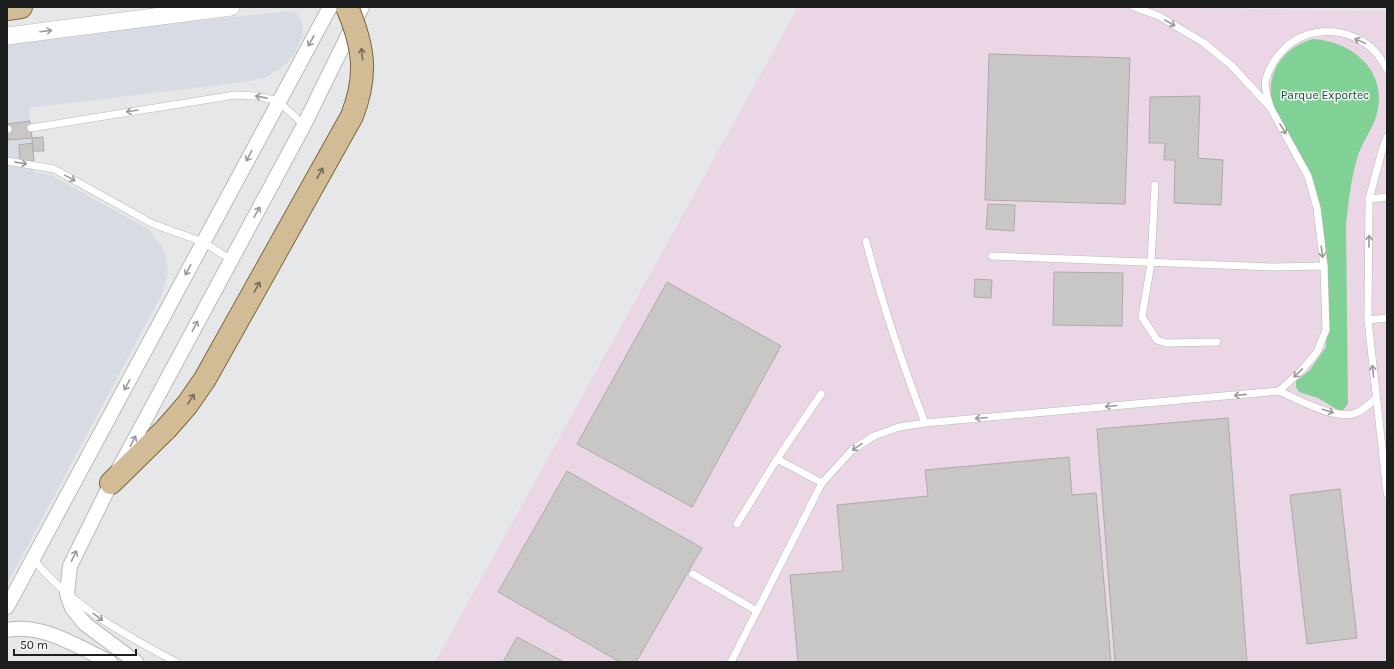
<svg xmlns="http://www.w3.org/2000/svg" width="1394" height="669" viewBox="0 0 1394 669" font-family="Karla,sans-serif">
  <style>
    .industrial { fill: #ead6e5 }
    .built { fill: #d7dce4 }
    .green { fill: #81d096 }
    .building { fill: #c9c6c6; stroke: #adaaa9 }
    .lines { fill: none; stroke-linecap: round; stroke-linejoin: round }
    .service-casing { stroke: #b7b9bb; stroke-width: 8 }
    .minor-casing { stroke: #b7b9bb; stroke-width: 16 }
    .tertiary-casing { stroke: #b7b9bb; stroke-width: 18 }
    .primary-casing { stroke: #7e673e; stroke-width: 24 }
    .service { stroke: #fff; stroke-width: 7 }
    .minor { stroke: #fff; stroke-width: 14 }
    .tertiary { stroke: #fff; stroke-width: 17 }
    .primary { stroke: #d1bc95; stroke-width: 22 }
    .primary-bridge-casing { stroke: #7e673e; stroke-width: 24; stroke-linecap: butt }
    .primary-bridge { stroke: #d1bc95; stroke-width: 22 }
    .oneway { stroke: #999a9a }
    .oneway2 { stroke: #776d5a }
    .labels { text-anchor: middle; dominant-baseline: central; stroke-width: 3; stroke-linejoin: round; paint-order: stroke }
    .park-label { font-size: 12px; fill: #16522b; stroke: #f3f4f6 }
  </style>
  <rect width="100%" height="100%" fill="#e6e7e9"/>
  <path class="industrial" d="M798,7H1114L1387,11V662H435Z"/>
  <path class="built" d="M289,11L295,12L300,17L303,27L302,38L295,53L284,66L267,77L244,82L29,108L32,138L43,137L44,151L33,152L34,172L51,175L150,230L165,252L168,271L162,294L7,584V43L97,31Z"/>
  <path class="green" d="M1313,39C1352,41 1388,71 1377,113C1374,125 1367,135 1362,146C1358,153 1356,162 1354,170C1350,188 1348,206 1346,224L1348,404L1343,410H1338L1318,398L1299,392L1296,387V381L1310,370L1326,347V315L1318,202L1272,104C1266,73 1282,48 1313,39Z"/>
  <g class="building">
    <path d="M989,54L1130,58L1125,204L985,200Z"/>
    <path d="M1200,96L1198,158L1223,160L1221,205L1174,203L1175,160H1164L1165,143H1149L1150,97Z"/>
    <path d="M30,121L32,138L8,140L7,124Z"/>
    <path d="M43,137L44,151H33L32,138Z"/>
    <path d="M32,143L34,161L20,162L19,145Z"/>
    <path d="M988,204L1015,205L1014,231L986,229Z"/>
    <path d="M1054,272L1123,273L1122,326L1053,325Z"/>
    <path d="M975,279L992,280L991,298L974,297Z"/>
    <path d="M667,282L781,346L692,507L577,444Z"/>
    <path d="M1228,418L1247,662H1115L1097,429Z"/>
    <path d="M1069,457L1072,495L1096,493L1111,662H798L790,575L843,571L837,505L928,496L925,470Z"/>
    <path d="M567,471L702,548L636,662H620L498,592Z"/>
    <path d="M1340,489L1357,638L1307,644L1290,495Z"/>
    <path d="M517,637L564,662H503Z"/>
  </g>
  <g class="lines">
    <g class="service-casing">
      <g id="service">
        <path d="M1134,7L1159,16L1204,43L1232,66L1270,107L1308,176L1317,208L1324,266L1326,330L1317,352L1302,370L1279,391"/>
        <path d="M1270,106C1268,99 1263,86 1266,79C1279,35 1327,18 1365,43C1375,49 1381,59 1387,69"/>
        <path d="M31,128L235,95L257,96L278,101L304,125"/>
        <path d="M7,129H8"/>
        <path d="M1387,137L1383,147L1369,199L1368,320L1387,493"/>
        <path d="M7,161L54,169L153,224L203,242L230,259"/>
        <path d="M1155,185L1151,263L1142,317L1157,340L1166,343L1217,342"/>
        <path d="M1369,199L1387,197"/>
        <path d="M866,241C882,303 902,363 925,423"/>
        <path d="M992,256L1272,267L1324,266"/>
        <path d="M1368,320L1387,318"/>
        <path d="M821,394L777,459L822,483"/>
        <path d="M737,524L777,459"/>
        <path d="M33,559C72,606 123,634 176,662"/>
        <path d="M693,574L757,611"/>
        <path d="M731,662L822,483L852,450L874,436L899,427L925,423L1279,391C1297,399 1336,421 1356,413C1364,410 1370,404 1376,398"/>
      </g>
    </g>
    <g class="minor-casing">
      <g id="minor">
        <path d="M7,607L330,7"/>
        <path d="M7,630C43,623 78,647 110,662"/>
        <path d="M136,662L85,624L72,608L67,594L70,566L111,483L304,125L362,7"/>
      </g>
    </g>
    <g class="tertiary-casing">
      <path id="tertiary" d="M7,36L231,7"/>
    </g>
    <g class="primary-casing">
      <g id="primary">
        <path d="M7,9L21,7"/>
        <path d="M111,483L166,429"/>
      </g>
    </g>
    <use href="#service" class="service"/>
    <use href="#minor" class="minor"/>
    <use href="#tertiary" class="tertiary"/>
    <use href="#primary" class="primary"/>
    <g class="primary-bridge-casing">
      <path id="primary-bridge" d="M166,429L187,405L205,379L352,116C368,75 364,47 347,7"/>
    </g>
    <use href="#primary-bridge" class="primary-bridge"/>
  </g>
  <defs><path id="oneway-shaft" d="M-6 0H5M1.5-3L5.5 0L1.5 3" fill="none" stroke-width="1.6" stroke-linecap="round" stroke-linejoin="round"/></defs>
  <g class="oneway">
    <use href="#oneway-shaft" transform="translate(1170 23) rotate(30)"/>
    <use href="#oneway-shaft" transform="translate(46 31) rotate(-7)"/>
    <use href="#oneway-shaft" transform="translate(311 41) rotate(119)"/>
    <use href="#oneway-shaft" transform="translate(1360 41) rotate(-155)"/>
    <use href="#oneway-shaft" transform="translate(261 97) rotate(-169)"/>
    <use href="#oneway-shaft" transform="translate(132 111) rotate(171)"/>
    <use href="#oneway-shaft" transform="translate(1283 129) rotate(59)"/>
    <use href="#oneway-shaft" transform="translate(249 156) rotate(118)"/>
    <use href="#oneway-shaft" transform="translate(21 163) rotate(8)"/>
    <use href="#oneway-shaft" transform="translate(70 178) rotate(29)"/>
    <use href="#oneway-shaft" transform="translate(257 212) rotate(-61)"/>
    <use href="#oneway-shaft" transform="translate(1369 241) rotate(-89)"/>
    <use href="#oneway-shaft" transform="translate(1322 252) rotate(82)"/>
    <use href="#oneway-shaft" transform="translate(188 270) rotate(118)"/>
    <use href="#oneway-shaft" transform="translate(195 326) rotate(-62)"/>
    <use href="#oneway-shaft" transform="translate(1373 371) rotate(-96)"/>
    <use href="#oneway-shaft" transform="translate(1298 373) rotate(136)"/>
    <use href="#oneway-shaft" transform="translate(127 385) rotate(118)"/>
    <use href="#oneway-shaft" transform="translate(1240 395) rotate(174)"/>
    <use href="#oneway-shaft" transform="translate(1111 406) rotate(175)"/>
    <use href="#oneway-shaft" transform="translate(1328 411) rotate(17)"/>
    <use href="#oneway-shaft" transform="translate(981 418) rotate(175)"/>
    <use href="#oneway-shaft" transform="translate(133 441) rotate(-62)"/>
    <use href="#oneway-shaft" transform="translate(857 447) rotate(145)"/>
    <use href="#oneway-shaft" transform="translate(74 556) rotate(-64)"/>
    <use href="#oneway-shaft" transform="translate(98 617) rotate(37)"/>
  </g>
  <g class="oneway2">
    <use href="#oneway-shaft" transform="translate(362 54) rotate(-97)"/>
    <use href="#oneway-shaft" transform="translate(320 173) rotate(-61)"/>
    <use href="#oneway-shaft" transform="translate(257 287) rotate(-61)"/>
    <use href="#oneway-shaft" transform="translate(191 399) rotate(-56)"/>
  </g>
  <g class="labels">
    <g class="park-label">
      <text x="1325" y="95">Parque Exportec</text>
    </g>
  </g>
  <rect width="1394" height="669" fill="none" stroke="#1d1e1e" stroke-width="16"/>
  <path d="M14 649v6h122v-6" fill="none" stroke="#1d1e1e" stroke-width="2"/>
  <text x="20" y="649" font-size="12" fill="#1d1e1e" stroke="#f3f4f6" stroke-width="3" paint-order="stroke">50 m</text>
</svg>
